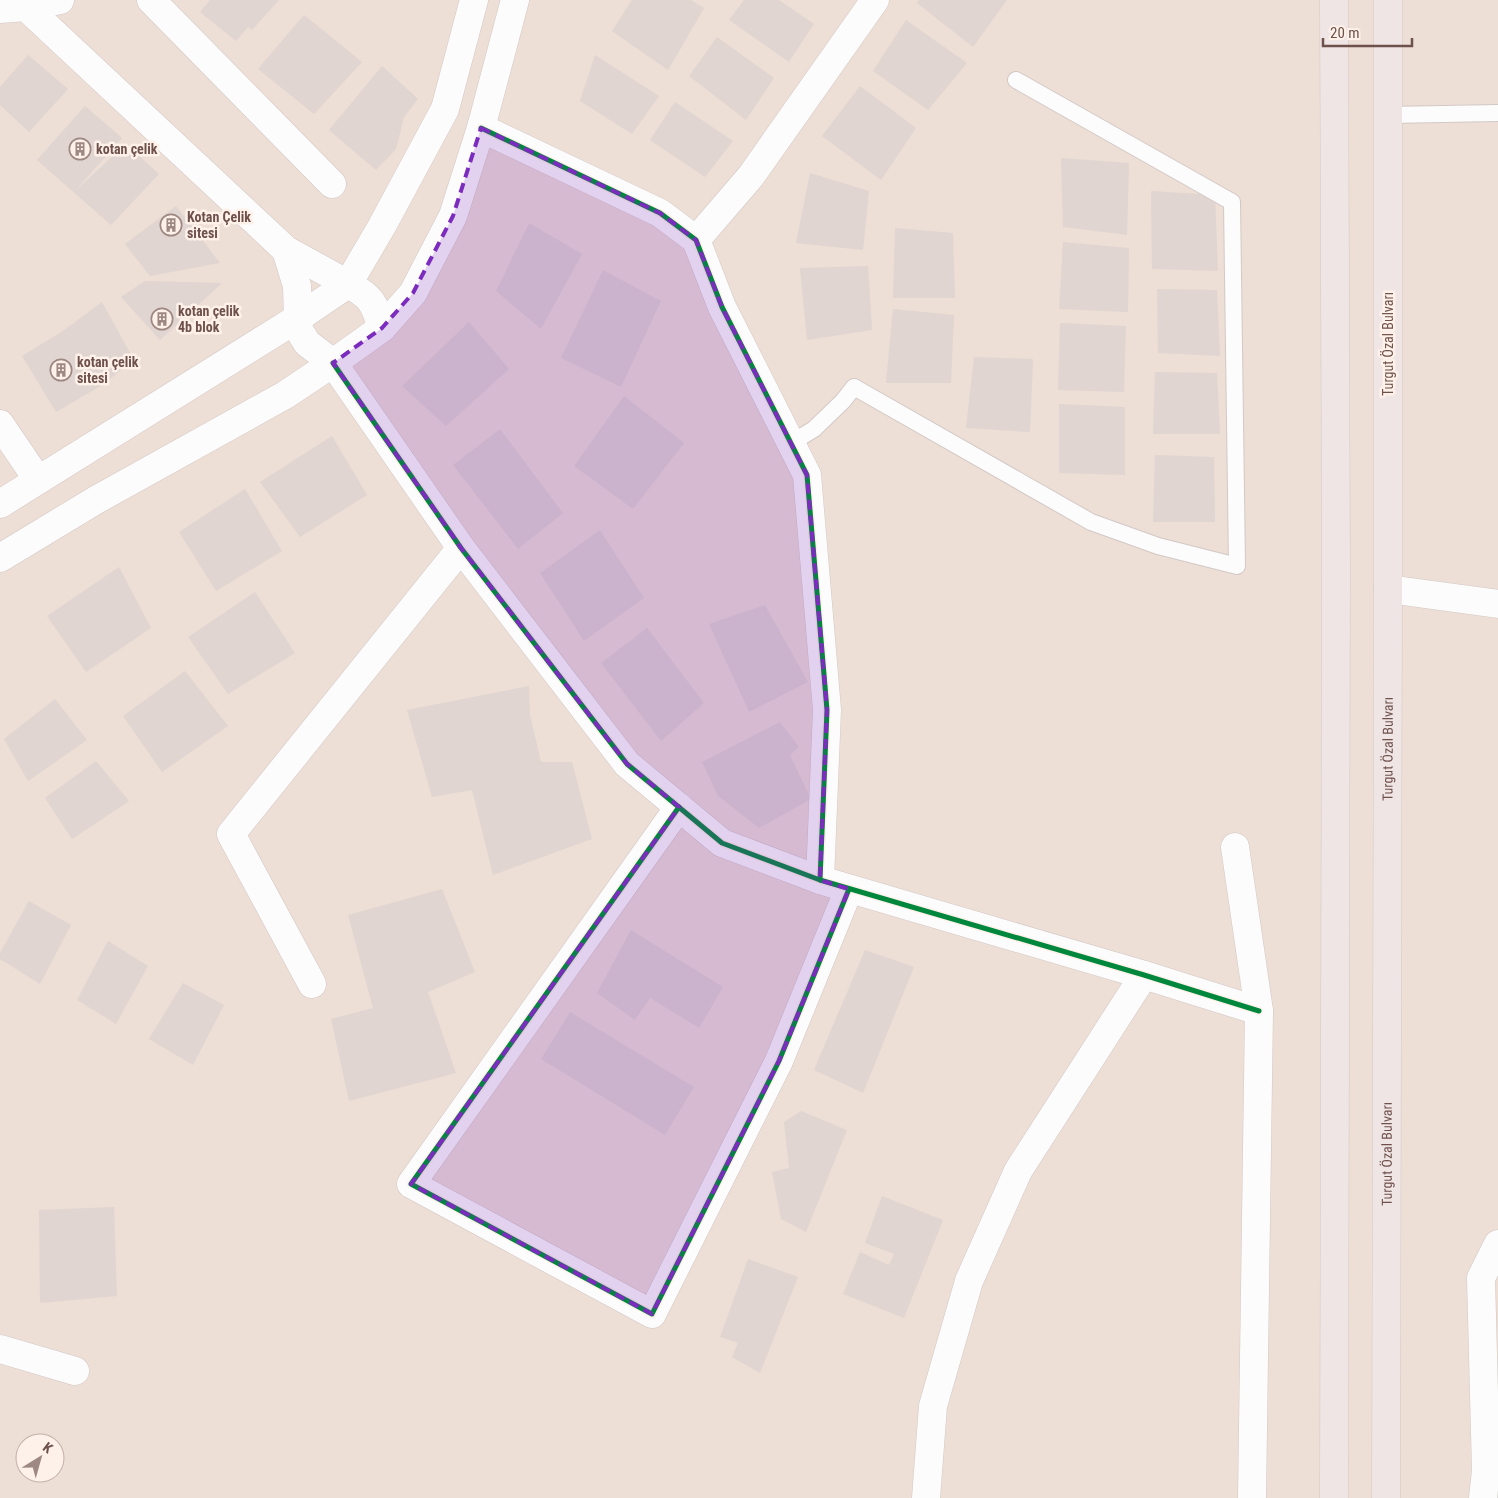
<svg xmlns="http://www.w3.org/2000/svg" width="1498" height="1498" viewBox="0 0 1498 1498" font-family="'Roboto Condensed',sans-serif">
  <style>
    .residential { fill: #edded6; fill-rule: evenodd }
    .building { fill: #e0d5d1 }
    .lines { fill: none; stroke-linecap: round; stroke-linejoin: round }
    .lane-casing { stroke: #d2c9c6; stroke-width: 18 }
    .street-casing { stroke: #d2c9c6; stroke-width: 29 }
    .secondary-casing { stroke: #d3c9c5; stroke-width: 29 }
    .highway-casing { stroke: #d3c9c6; stroke-width: 29 }
    .lane { stroke: #fdfcfc; stroke-width: 16 }
    .street { stroke: #fdfcfc; stroke-width: 28 }
    .secondary { stroke: #fdfcfc; stroke-width: 28 }
    .highway { stroke: #efe5e4; stroke-width: 28 }
    .cycleway-casing { stroke: #fdf1e9; stroke-width: 8 }
    .cycleway { stroke: #00873e; stroke-width: 5 }
    .marked { fill: #7b2cbf; fill-opacity: 0.2; stroke: #7b2cbf; stroke-width: 4; stroke-dasharray: 10 6; stroke-linejoin: round }
    .labels { text-anchor: middle; dominant-baseline: central; stroke-width: 5; stroke-linejoin: round; paint-order: stroke }
    .poi-label { font-size: 14px; font-weight: bold; fill: #6f514c; stroke: #fdf1e9; text-anchor: start }
    .street-label { font-size: 14px; fill: #6f514c; stroke: #fdf1e9 }
  </style>
  <rect width="100%" height="100%" fill="#f4ede8"/>
  <path class="residential" d="M0,0H1498V1498H0ZM25,1443H55V1473H25Z"/>
  <g class="building">
    <path d="M210,0H279L252,30L248,27L236,41L200,12Z"/>
    <path d="M632,0H691L704,8L668,70L612,31Z"/>
    <path d="M744,0H779L814,24L789,62L729,20Z"/>
    <path d="M919,0H1007L973,47L917,3Z"/>
    <path d="M304,15L362,62L314,114L258,69Z"/>
    <path d="M906,20L967,63L928,110L873,71Z"/>
    <path d="M717,37L774,78L746,120L689,76Z"/>
    <path d="M28,55L68,89L29,132L0,105V87Z"/>
    <path d="M595,55L659,96L632,134L580,101Z"/>
    <path d="M382,66L418,99L404,117L396,149L376,170L329,130Z"/>
    <path d="M860,86L916,128L881,180L822,136Z"/>
    <path d="M675,102L733,141L705,177L650,140Z"/>
    <path d="M85,106L122,138L75,191L126,144L159,174L111,225L37,160Z"/>
    <path d="M1061,158L1129,163L1127,235L1063,227Z"/>
    <path d="M810,173L869,191L863,250L796,243Z"/>
    <path d="M1151,191L1215,195L1218,271L1152,269Z"/>
    <path d="M176,206L220,263L150,276L125,244Z"/>
    <path d="M529,223L582,254L541,329L496,291Z"/>
    <path d="M895,228L953,233L955,298H893Z"/>
    <path d="M1063,242L1129,248L1128,312L1059,309Z"/>
    <path d="M868,266L872,330L807,340L800,268Z"/>
    <path d="M603,270L661,301L621,387L561,358Z"/>
    <path d="M145,281L222,283L160,340L121,297Z"/>
    <path d="M1157,289L1217,290L1220,356L1158,353Z"/>
    <path d="M102,302L134,360L102,385L56,412L22,356L63,331Z"/>
    <path d="M893,309L954,315L951,383H886Z"/>
    <path d="M469,322L509,369L446,426L402,386Z"/>
    <path d="M1060,323L1126,326L1124,392L1058,390Z"/>
    <path d="M974,357L1033,359L1030,432L966,428Z"/>
    <path d="M1155,372L1217,373L1220,434H1153Z"/>
    <path d="M624,396L684,443L633,509L574,466Z"/>
    <path d="M1059,404L1125,407V475L1059,473Z"/>
    <path d="M500,429L563,513L518,549L453,465Z"/>
    <path d="M332,436L367,495L300,537L260,482Z"/>
    <path d="M1155,455L1214,457L1215,522H1153Z"/>
    <path d="M245,489L282,551L216,591L179,532Z"/>
    <path d="M600,530L644,598L584,641L540,573Z"/>
    <path d="M119,567L151,628L86,672L47,616Z"/>
    <path d="M255,592L295,653L228,694L188,637Z"/>
    <path d="M765,605L808,682L749,712L709,624Z"/>
    <path d="M647,628L704,703L661,741L601,663Z"/>
    <path d="M185,671L228,726L162,772L123,716Z"/>
    <path d="M529,686L530,715L541,762H572L592,839L493,875L472,790L432,797L407,710Z"/>
    <path d="M55,699L87,740L28,781L4,739Z"/>
    <path d="M780,722L799,747L790,755L811,799L759,828L718,796L702,762Z"/>
    <path d="M96,761L129,801L72,839L45,798Z"/>
    <path d="M442,889L475,972L428,992L456,1073L349,1101L331,1019L373,1008L348,915Z"/>
    <path d="M29,901L71,925L40,984L0,959V953Z"/>
    <path d="M631,930L723,987L699,1028L650,998L635,1020L597,993Z"/>
    <path d="M108,941L148,966L116,1024L77,1000Z"/>
    <path d="M865,950L914,967L863,1093L814,1070Z"/>
    <path d="M183,983L224,1005L193,1065L149,1039Z"/>
    <path d="M570,1012L694,1087L665,1135L541,1059Z"/>
    <path d="M801,1111L847,1130L806,1232L781,1219L772,1172L789,1168L784,1122Z"/>
    <path d="M882,1196L943,1220L904,1318L843,1294L860,1252L889,1265L894,1254L865,1243Z"/>
    <path d="M114,1207L117,1296L40,1303L39,1210Z"/>
    <path d="M748,1259L798,1277L760,1373L732,1357L738,1343L720,1337Z"/>
  </g>
  <g class="lines">
    <g class="lane-casing">
      <g id="lane">
        <path d="M1388,115L1498,113"/>
        <path d="M791,443L814,429L843,401L854,387L1091,522L1158,546L1237,566L1232,202L1016,80"/>
      </g>
    </g>
    <g class="street-casing">
      <g id="street">
        <path d="M151,0L332,184"/>
        <path d="M26,7L286,250L348,284"/>
        <path d="M0,9L26,7L60,0"/>
        <path d="M481,128L660,213L696,240L722,307L807,475L827,710L820,880"/>
        <path d="M696,240L751,176L875,0"/>
        <path d="M286,250L297,286L298,318"/>
        <path d="M333,363L461,548L627,764L722,843L820,880L1144,975L1259,1011"/>
        <path d="M0,424L38,480"/>
        <path d="M1388,589L1498,604"/>
        <path d="M679,807L411,1184L652,1314L779,1061L849,889"/>
        <path d="M1235,847L1259,1011L1252,1498"/>
        <path d="M312,984L231,834L461,548"/>
        <path d="M0,1349L75,1371"/>
        <path d="M926,1498L933,1406L969,1281L1018,1171L1144,975"/>
        <path d="M1483,1498L1486,1471L1481,1278L1498,1244"/>
      </g>
    </g>
    <g class="secondary-casing">
      <g id="secondary">
        <path d="M348,284C372,297 374,303 382,328"/>
        <path d="M298,318L299,330L307,343L333,363"/>
        <path d="M0,504L298,318L348,284L382,226L445,109L474,0"/>
        <path d="M0,558L96,500L285,395L333,363L382,328L413,293L453,216L481,128L515,0"/>
      </g>
    </g>
    <g class="highway-casing">
      <g id="highway">
        <path d="M1334,1498L1336,571L1334,0"/>
        <path id="s1" d="M1386,1498L1388,589V0"/>
      </g>
    </g>
    <use href="#lane" class="lane"/>
    <use href="#street" class="street"/>
    <use href="#secondary" class="secondary"/>
    <use href="#highway" class="highway"/>
    <g class="cycleway-casing">
      <g id="cycleway">
        <path d="M481,128L660,213L696,240L722,307L807,475L827,710L820,880"/>
        <path d="M333,363L461,548L627,764L722,843L820,880L1144,975L1259,1011"/>
        <path d="M679,807L411,1184L652,1314L779,1061L849,889"/>
      </g>
    </g>
    <use href="#cycleway" class="cycleway"/>
  </g>
  <path class="marked" d="M481,128L660,213L696,240L722,307L807,475L827,710L820,880L849,889L779,1061L652,1314L411,1184L679,807L627,764L461,548L333,363L382,328L413,293L453,216Z"/>
  <defs>
    <g id="building-ring" transform="scale(1.125)"><circle r="9.5" fill="#fdf1e9" stroke="#9e8883" stroke-width="1.5"/><path d="M-4-6H4V6H1V3H-1V6H-4ZM-2.5-4.3h1.7v1.8h-1.7ZM.8-4.3h1.7v1.8H.8ZM-2.5-1h1.7V.8h-1.7ZM.8-1h1.7V.8H.8Z" fill="#9e8883"/></g>
  </defs>
  <g fill-rule="evenodd">
    <use href="#building-ring" x="80" y="149"/>
    <use href="#building-ring" x="171" y="225"/>
    <use href="#building-ring" x="162" y="319"/>
    <use href="#building-ring" x="61" y="370"/>
  </g>
  <g class="labels">
    <g class="poi-label">
      <text x="96" y="149">kotan çelik</text>
      <text x="187" y="217">Kotan Çelik<tspan x="187" dy="16">sitesi</tspan></text>
      <text x="178" y="311">kotan çelik<tspan x="178" dy="16">4b blok</tspan></text>
      <text x="77" y="362">kotan çelik<tspan x="77" dy="16">sitesi</tspan></text>
    </g>
    <g class="street-label">
      <text transform="translate(1388 344) rotate(-90)">Turgut Özal Bulvarı</text>
      <text stroke="none"><textPath href="#s1" startOffset="749">Turgut Özal Bulvarı</textPath></text>
      <text stroke="none"><textPath href="#s1" startOffset="344">Turgut Özal Bulvarı</textPath></text>
    </g>
  </g>
  <g transform="translate(40 1458) rotate(37)"><circle r="24" fill="#fdf1e9" stroke="#c4b1aa"/>
  <path d="M0-4L9 19L0 12L-9 19Z" fill="#9e8883"/>
  <text y="-8" font-size="14" font-weight="bold" text-anchor="middle" fill="#6f514c">K</text>
  </g>
  <path d="M1323 38v8h89v-8" fill="none" stroke="#6f514c" stroke-width="2.5"/>
  <text x="1330" y="38" font-size="15" fill="#6f514c" stroke="#fdf1e9" stroke-width="4" paint-order="stroke">20 m</text>
</svg>
